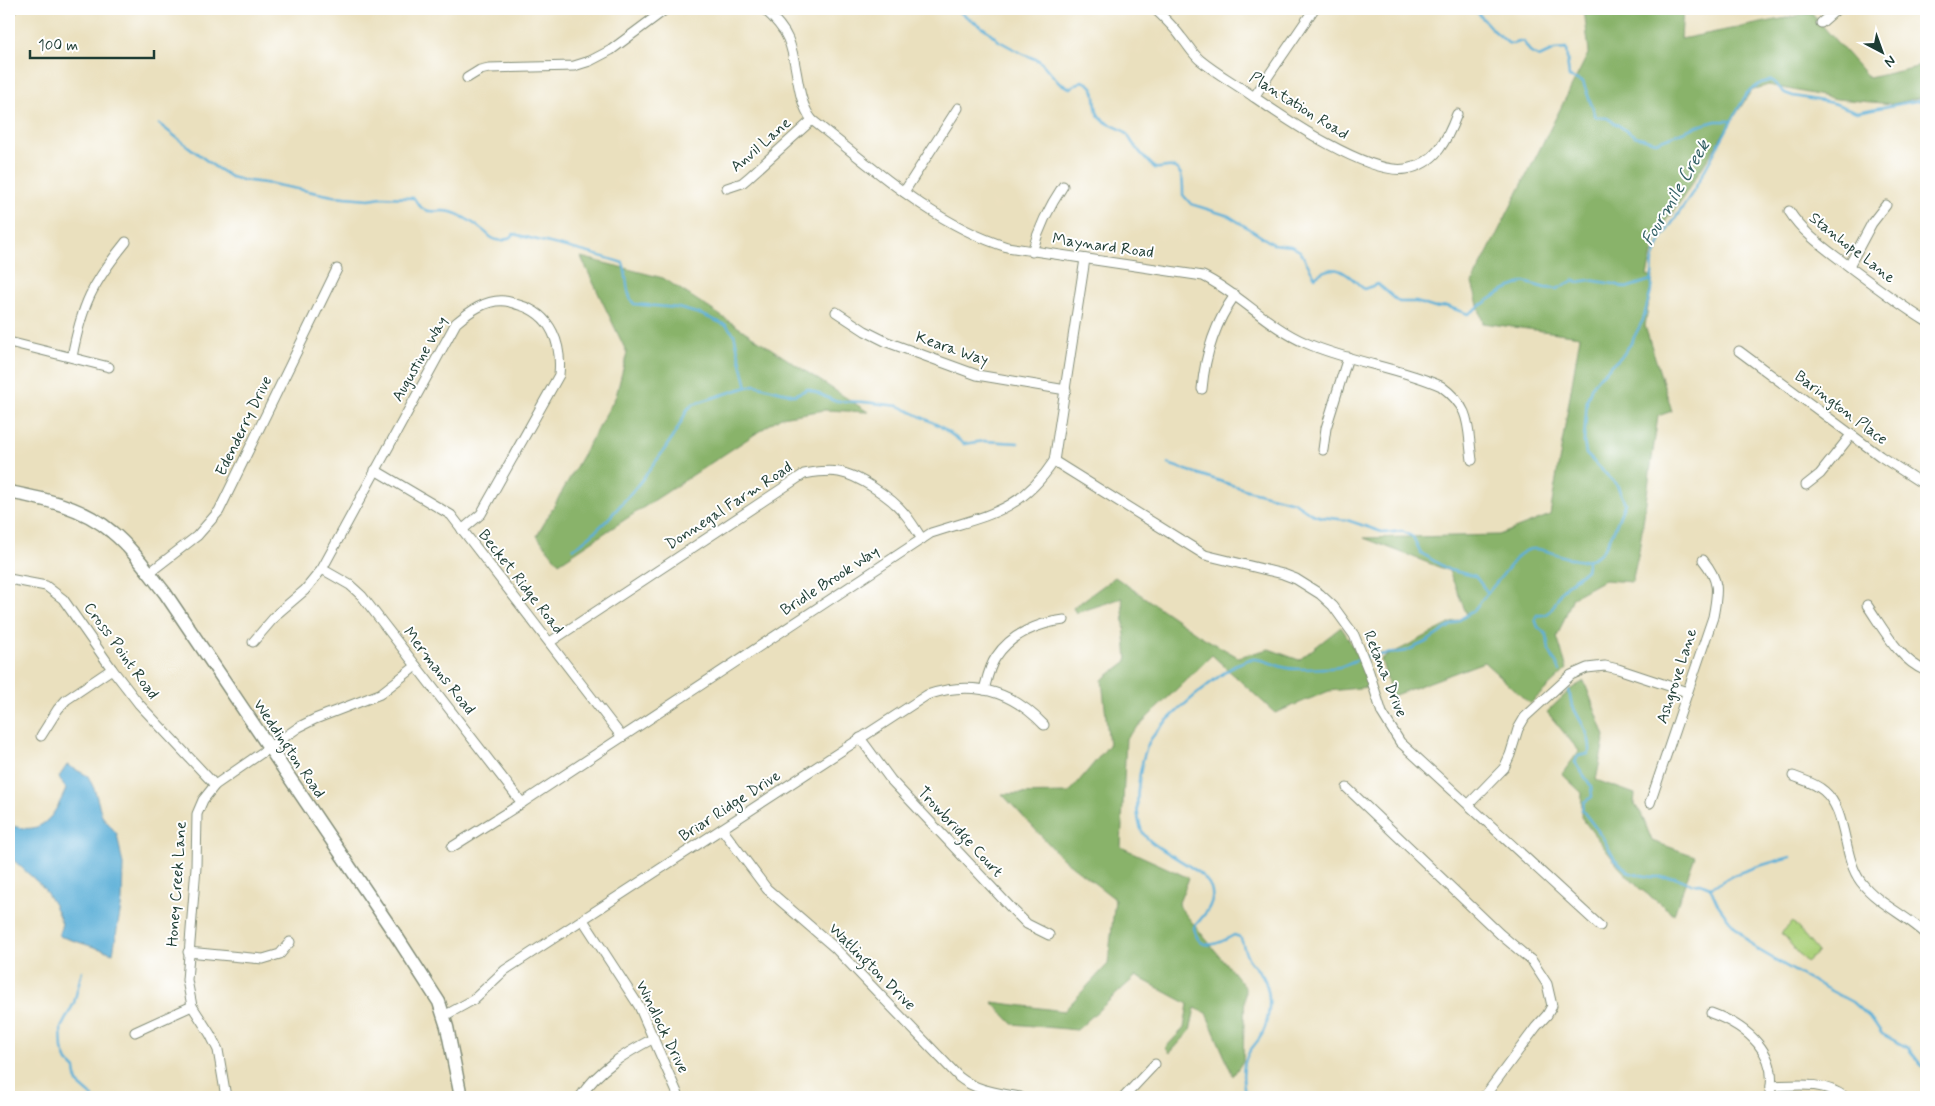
<svg xmlns="http://www.w3.org/2000/svg" width="1935" height="1106" viewBox="0 0 1935 1106" font-family="Mynerve,sans-serif">
  <style>
    .green { fill: #acd17b; stroke: #668758 }
    .forest { fill: #89b36b; stroke: #547850 }
    .water { fill: #5db0d8; stroke: #3e7686 }
    .lines { fill: none; stroke-linecap: round; stroke-linejoin: round }
    .stream { stroke: #5db0d8; stroke-width: 2.5 }
    .minor-casing { stroke: #848e79; stroke-width: 11 }
    .secondary-casing { stroke: #848e79; stroke-width: 15 }
    .minor { stroke: #fff; stroke-width: 9 }
    .secondary { stroke: #fff; stroke-width: 12 }
    .labels { text-anchor: middle; dominant-baseline: central; stroke-width: 4; stroke-linejoin: round; paint-order: stroke }
    .street-label { font-size: 16px; fill: #1f3d34; stroke: #fff }
    .water-label { font-size: 18px; font-style: italic; fill: #326065; stroke: #fff }
  </style>
  <rect width="100%" height="100%" fill="#fff"/>
  <filter id="ink" filterUnits="userSpaceOnUse"><feTurbulence type="fractalNoise" baseFrequency=".02" numOctaves="2"/><feDisplacementMap in="SourceGraphic" scale="10" xChannelSelector="R" yChannelSelector="G"/><feConvolveMatrix kernelMatrix="1 2 1 2 8 2 1 2 1" color-interpolation-filters="sRGB"/></filter>
  <filter id="wash" filterUnits="userSpaceOnUse"><feTurbulence type="fractalNoise" baseFrequency=".0096" numOctaves="4" result="noise"/><feDisplacementMap in="SourceGraphic" scale="20" xChannelSelector="R" yChannelSelector="G"/><feGaussianBlur stdDeviation="1.12" result="paint"/><feColorMatrix in="noise" values="0 0 0 0 0 0 0 0 0 0 0 0 0 0 0 0 0 1.4 0 .05"/><feComposite in="paint" operator="in"/></filter>
  <g filter="url(#wash)">
    <rect width="100%" height="100%" fill="#eae0be"/>
    <path class="green" d="M1793,922L1818,952L1806,962L1781,933Z"/>
    <g class="forest">
      <path d="M1584,9H1683L1681,39L1811,13L1869,78L1926,65V96L1893,104L1837,99L1768,85L1751,91L1671,216L1669,215L1655,241L1647,275L1653,277L1645,326L1672,411L1658,416L1639,551L1632,582L1604,580L1573,597L1557,637L1567,669L1530,704L1484,662L1392,696L1381,659L1467,615L1449,571L1364,538L1499,535L1550,515L1580,336L1483,323L1472,283L1589,52Z"/>
      <path d="M581,257L663,278L868,412L825,410L781,417L559,563L537,536L616,396L627,353Z"/>
      <path d="M1115,577L1199,635L1238,657L1269,649L1299,660L1341,627C1354,646 1362,665 1369,687L1329,691L1275,713L1212,655L1126,738L1121,847L1189,878L1178,905L1245,987L1243,1061L1233,1076L1206,1013L1195,1008L1190,1031L1170,1053L1165,1048L1184,1028L1188,1004L1136,976L1077,1030L1013,1024L992,1002L1064,1011L1108,964L1115,899L1062,858L1002,794L1069,793L1109,745L1102,680L1127,661L1122,598L1076,613L1073,608Z"/>
      <path d="M1584,681L1605,736L1596,780L1635,794L1634,804L1641,813L1652,841L1695,856L1674,914L1639,888L1619,867L1581,817L1582,793L1562,774L1579,751L1547,712L1571,689Z"/>
    </g>
    <path class="water" d="M67,765L88,776L95,791L102,816L117,834L123,865L122,901L113,953L59,936L62,923L54,905L43,887L9,856V823C13,827 17,827 23,828C47,832 58,807 66,789L59,777Z"/>
    <g class="lines">
      <g class="stream">
        <path d="M955,9L988,31L999,41L1023,54L1040,61L1059,83L1070,88L1082,81C1102,87 1091,103 1099,116C1105,125 1115,125 1122,130C1128,133 1130,140 1134,145C1140,153 1148,161 1155,168C1161,169 1166,166 1172,167C1184,169 1183,186 1183,195L1191,204L1229,216L1273,244L1291,246L1300,251L1315,277C1336,260 1347,274 1364,289L1378,284L1399,302H1416L1435,308L1446,306L1468,314L1504,290L1524,282L1545,288L1557,289L1574,280L1579,282L1589,280L1614,284L1626,288L1651,280"/>
        <path d="M1469,9L1478,13L1491,28L1508,43L1512,44L1523,41L1531,53L1539,57L1554,50L1566,49L1569,77L1583,82L1596,117L1607,118L1635,136L1656,142L1698,126L1716,121H1730"/>
        <path d="M159,124L215,167L231,177L242,180L272,184L333,196L369,199L382,197L414,198C426,219 434,208 451,212C459,214 474,223 481,229C487,232 490,239 497,240C504,242 509,238 514,234C551,244 587,251 623,263C628,276 625,294 634,304L678,308L700,314L726,325L734,334L747,387"/>
        <path d="M1168,464L1247,490L1294,502L1312,514L1322,517L1347,520L1385,533L1402,531L1413,537L1421,553L1449,570L1475,576L1488,593"/>
        <path d="M573,549C600,530 615,512 636,487C656,462 674,439 687,410L693,404L747,387L755,385L794,395L808,389L835,401L864,402L899,406L940,426L964,444L984,441L1018,443"/>
        <path d="M1366,657L1406,651L1426,642L1473,611L1519,555C1523,552 1528,549 1533,549C1554,547 1582,575 1603,550C1612,539 1619,517 1625,503L1617,485L1586,454L1584,442L1587,400L1592,386L1600,376L1623,355L1632,341L1643,320L1651,291L1653,260L1660,241L1691,195L1747,93L1761,83L1771,80L1785,93L1793,96L1833,103L1857,112L1926,99"/>
        <path d="M1560,671L1549,650L1547,635L1538,627L1535,619L1537,615C1556,617 1554,598 1564,588C1570,581 1579,576 1586,570L1588,559"/>
        <path d="M1569,690C1570,693 1570,698 1571,702C1577,718 1591,732 1590,751L1588,754L1578,756L1575,762L1591,786L1592,797L1584,802L1582,810L1602,836L1615,860L1630,873L1651,877H1675L1691,884L1700,883L1710,887L1717,903L1729,920L1755,948L1803,976L1852,1002L1874,1022L1882,1034L1908,1048L1921,1065L1926,1068"/>
        <path d="M1710,887C1719,885 1726,878 1734,875C1753,867 1772,862 1791,857"/>
        <path d="M82,971L74,1003L61,1028L62,1049L67,1061L75,1069L77,1083L93,1097"/>
        <path d="M1245,1097C1244,1085 1241,1071 1246,1059C1248,1051 1254,1046 1259,1039C1268,1027 1272,1002 1267,987C1263,970 1255,970 1248,958C1244,952 1244,944 1240,937L1234,935C1219,944 1198,954 1194,927C1202,917 1217,904 1211,888C1204,868 1160,853 1146,837C1130,821 1139,757 1151,739C1164,720 1225,667 1247,660C1259,656 1275,666 1287,668C1293,670 1333,668 1340,667C1347,665 1353,660 1361,659"/>
      </g>
    </g>
  </g>
  <g filter="url(#ink)">
    <g class="lines">
      <g class="minor-casing">
        <g id="minor">
          <path d="M764,9C774,18 783,27 788,39C799,65 795,97 812,120C872,167 933,224 1007,247L1203,276C1240,294 1268,327 1306,343C1349,362 1398,367 1441,386C1472,409 1467,425 1472,460"/>
          <path d="M1155,9C1164,18 1174,27 1181,37C1188,45 1192,53 1200,60C1217,74 1236,84 1254,97C1286,119 1367,175 1406,169C1436,164 1447,140 1457,114"/>
          <path d="M9,13L12,9"/>
          <path d="M1821,23L1837,9"/>
          <path d="M467,78L480,70L489,68L574,66L590,61L611,50L666,9"/>
          <path d="M1254,97L1314,9"/>
          <path d="M727,188L742,183L748,178L812,120"/>
          <path d="M904,192L958,108"/>
          <path d="M1789,211C1804,235 1828,250 1851,268C1875,286 1900,305 1926,321"/>
          <path d="M1032,252C1039,227 1049,207 1063,186"/>
          <path d="M1849,266L1872,223L1886,205"/>
          <path d="M836,312L865,331L887,342L977,375L1066,390"/>
          <path d="M9,342L109,367"/>
          <path d="M1739,351L1880,456L1926,486"/>
          <path d="M72,357C82,304 92,284 126,242"/>
          <path d="M1202,389C1205,355 1215,323 1235,295"/>
          <path d="M1323,450L1326,428L1348,357"/>
          <path d="M1054,461L1205,555L1283,574L1296,579L1320,594L1333,606L1354,635L1369,672L1382,713L1400,742L1600,926"/>
          <path d="M375,470L451,515L622,737"/>
          <path d="M1806,485L1820,474L1851,435"/>
          <path d="M322,569L350,585L362,596L522,803"/>
          <path d="M149,573L197,536L219,511L337,269"/>
          <path d="M9,579L46,586L63,599L112,669L139,704L215,785"/>
          <path d="M1867,605C1883,628 1899,660 1926,671"/>
          <path d="M253,642L278,613L305,590L322,569L456,323C469,312 486,299 505,301C509,301 515,304 519,305C552,314 562,345 559,375L481,514L462,530"/>
          <path d="M550,642L804,474C816,472 827,470 839,472C858,475 892,498 904,513C911,521 916,530 922,539"/>
          <path d="M984,690C987,679 989,667 996,657C1011,634 1038,623 1064,620"/>
          <path d="M41,736L58,709L66,700L112,669"/>
          <path d="M860,738L891,780L1013,910L1027,924L1049,935"/>
          <path d="M1793,776C1803,780 1815,783 1824,791C1848,811 1842,857 1861,882C1878,904 1906,915 1926,934"/>
          <path d="M1347,788L1500,934L1532,961L1547,984L1552,1006L1547,1015L1536,1027L1484,1097"/>
          <path d="M1650,803L1713,617C1718,591 1720,581 1703,560"/>
          <path d="M1469,804L1504,768L1510,755L1518,729L1525,717L1571,675L1587,668L1605,666L1618,669L1687,692"/>
          <path d="M722,829L767,889L834,947L959,1077C976,1091 1000,1093 1020,1097"/>
          <path d="M452,847L522,803L931,533C986,515 1020,513 1054,461L1085,259"/>
          <path d="M583,920L639,1006L679,1097"/>
          <path d="M188,952L263,959L280,954L290,942"/>
          <path d="M1711,1013C1747,1026 1781,1054 1769,1097"/>
          <path d="M444,1016L473,1000L505,970L927,695C972,680 1011,690 1044,725"/>
          <path d="M135,1032L192,1006"/>
          <path d="M1771,1086C1797,1085 1823,1081 1845,1097"/>
          <path d="M9,1094L10,1097"/>
          <path d="M226,1097L218,1050L210,1034L192,1006L187,980L196,867L197,814L203,800L215,785L299,727L315,719L380,694L416,666"/>
          <path d="M580,1097C599,1069 624,1054 654,1038"/>
          <path d="M1124,1097L1155,1064"/>
        </g>
      </g>
      <g class="secondary-casing">
        <path id="secondary" d="M9,492C45,499 83,507 112,532C133,549 148,572 165,593L397,937L439,1002L447,1027L461,1097"/>
      </g>
      <use href="#minor" class="minor"/>
      <use href="#secondary" class="secondary"/>
    </g>
  </g>
  <g class="labels">
    <g class="street-label">
      <text transform="translate(1299 106) rotate(32)">Plantation Road</text>
      <text transform="translate(761 145) rotate(-41)">Anvil Lane</text>
      <text transform="translate(1103 246) rotate(8)">Maynard Road</text>
      <text transform="translate(1852 248) rotate(38)">Stanhope Lane</text>
      <text transform="translate(952 349) rotate(19)">Keara Way</text>
      <text transform="translate(420 359) rotate(-60)">Augustine Way</text>
      <text transform="translate(1841 408) rotate(37)">Barington Place</text>
      <text transform="translate(244 426) rotate(-64)">Edenderry Drive</text>
      <text transform="translate(729 506) rotate(-33)">Donnegal Farm Road</text>
      <text transform="translate(830 581) rotate(-33)">Bridle Brook Way</text>
      <text transform="translate(521 582) rotate(52)">Becket Ridge Road</text>
      <text transform="translate(121 651) rotate(54)">Cross Point Road</text>
      <text transform="translate(439 671) rotate(52)">Mermans Road</text>
      <text transform="translate(1385 674) rotate(68)">Retana Drive</text>
      <text transform="translate(1677 676) rotate(-72)">Ashgrove Lane</text>
      <text transform="translate(289 749) rotate(56)">Weddington Road</text>
      <text transform="translate(730 806) rotate(-33)">Briar Ridge Drive</text>
      <text transform="translate(960 832) rotate(47)">Trowbridge Court</text>
      <text transform="translate(177 884) rotate(-86)">Honey Creek Lane</text>
      <text transform="translate(872 967) rotate(45)">Watlington Drive</text>
      <text transform="translate(662 1027) rotate(64)">Windlock Drive</text>
    </g>
    <g class="water-label">
      <text transform="translate(1676 193) rotate(-60)">Fourmile Creek</text>
    </g>
  </g>
  <rect width="1935" height="1106" fill="none" stroke="#fff" stroke-width="30"/>
  <g transform="translate(1882 52) rotate(139)" stroke="#ffffff" stroke-width="4" paint-order="stroke">
  <path d="M0-4L9 19L0 12L-9 19Z" fill="#1f3d34"/>
  <text y="-8" font-size="14" font-weight="bold" text-anchor="middle" fill="#1f3d34">N</text>
  </g>
  <path d="M30 50v8h124v-8" fill="none" stroke="#1f3d34" stroke-width="2.5"/>
  <text x="38" y="50" font-size="15" fill="#1f3d34" stroke="#ffffff" stroke-width="4" paint-order="stroke">100 m</text>
</svg>
